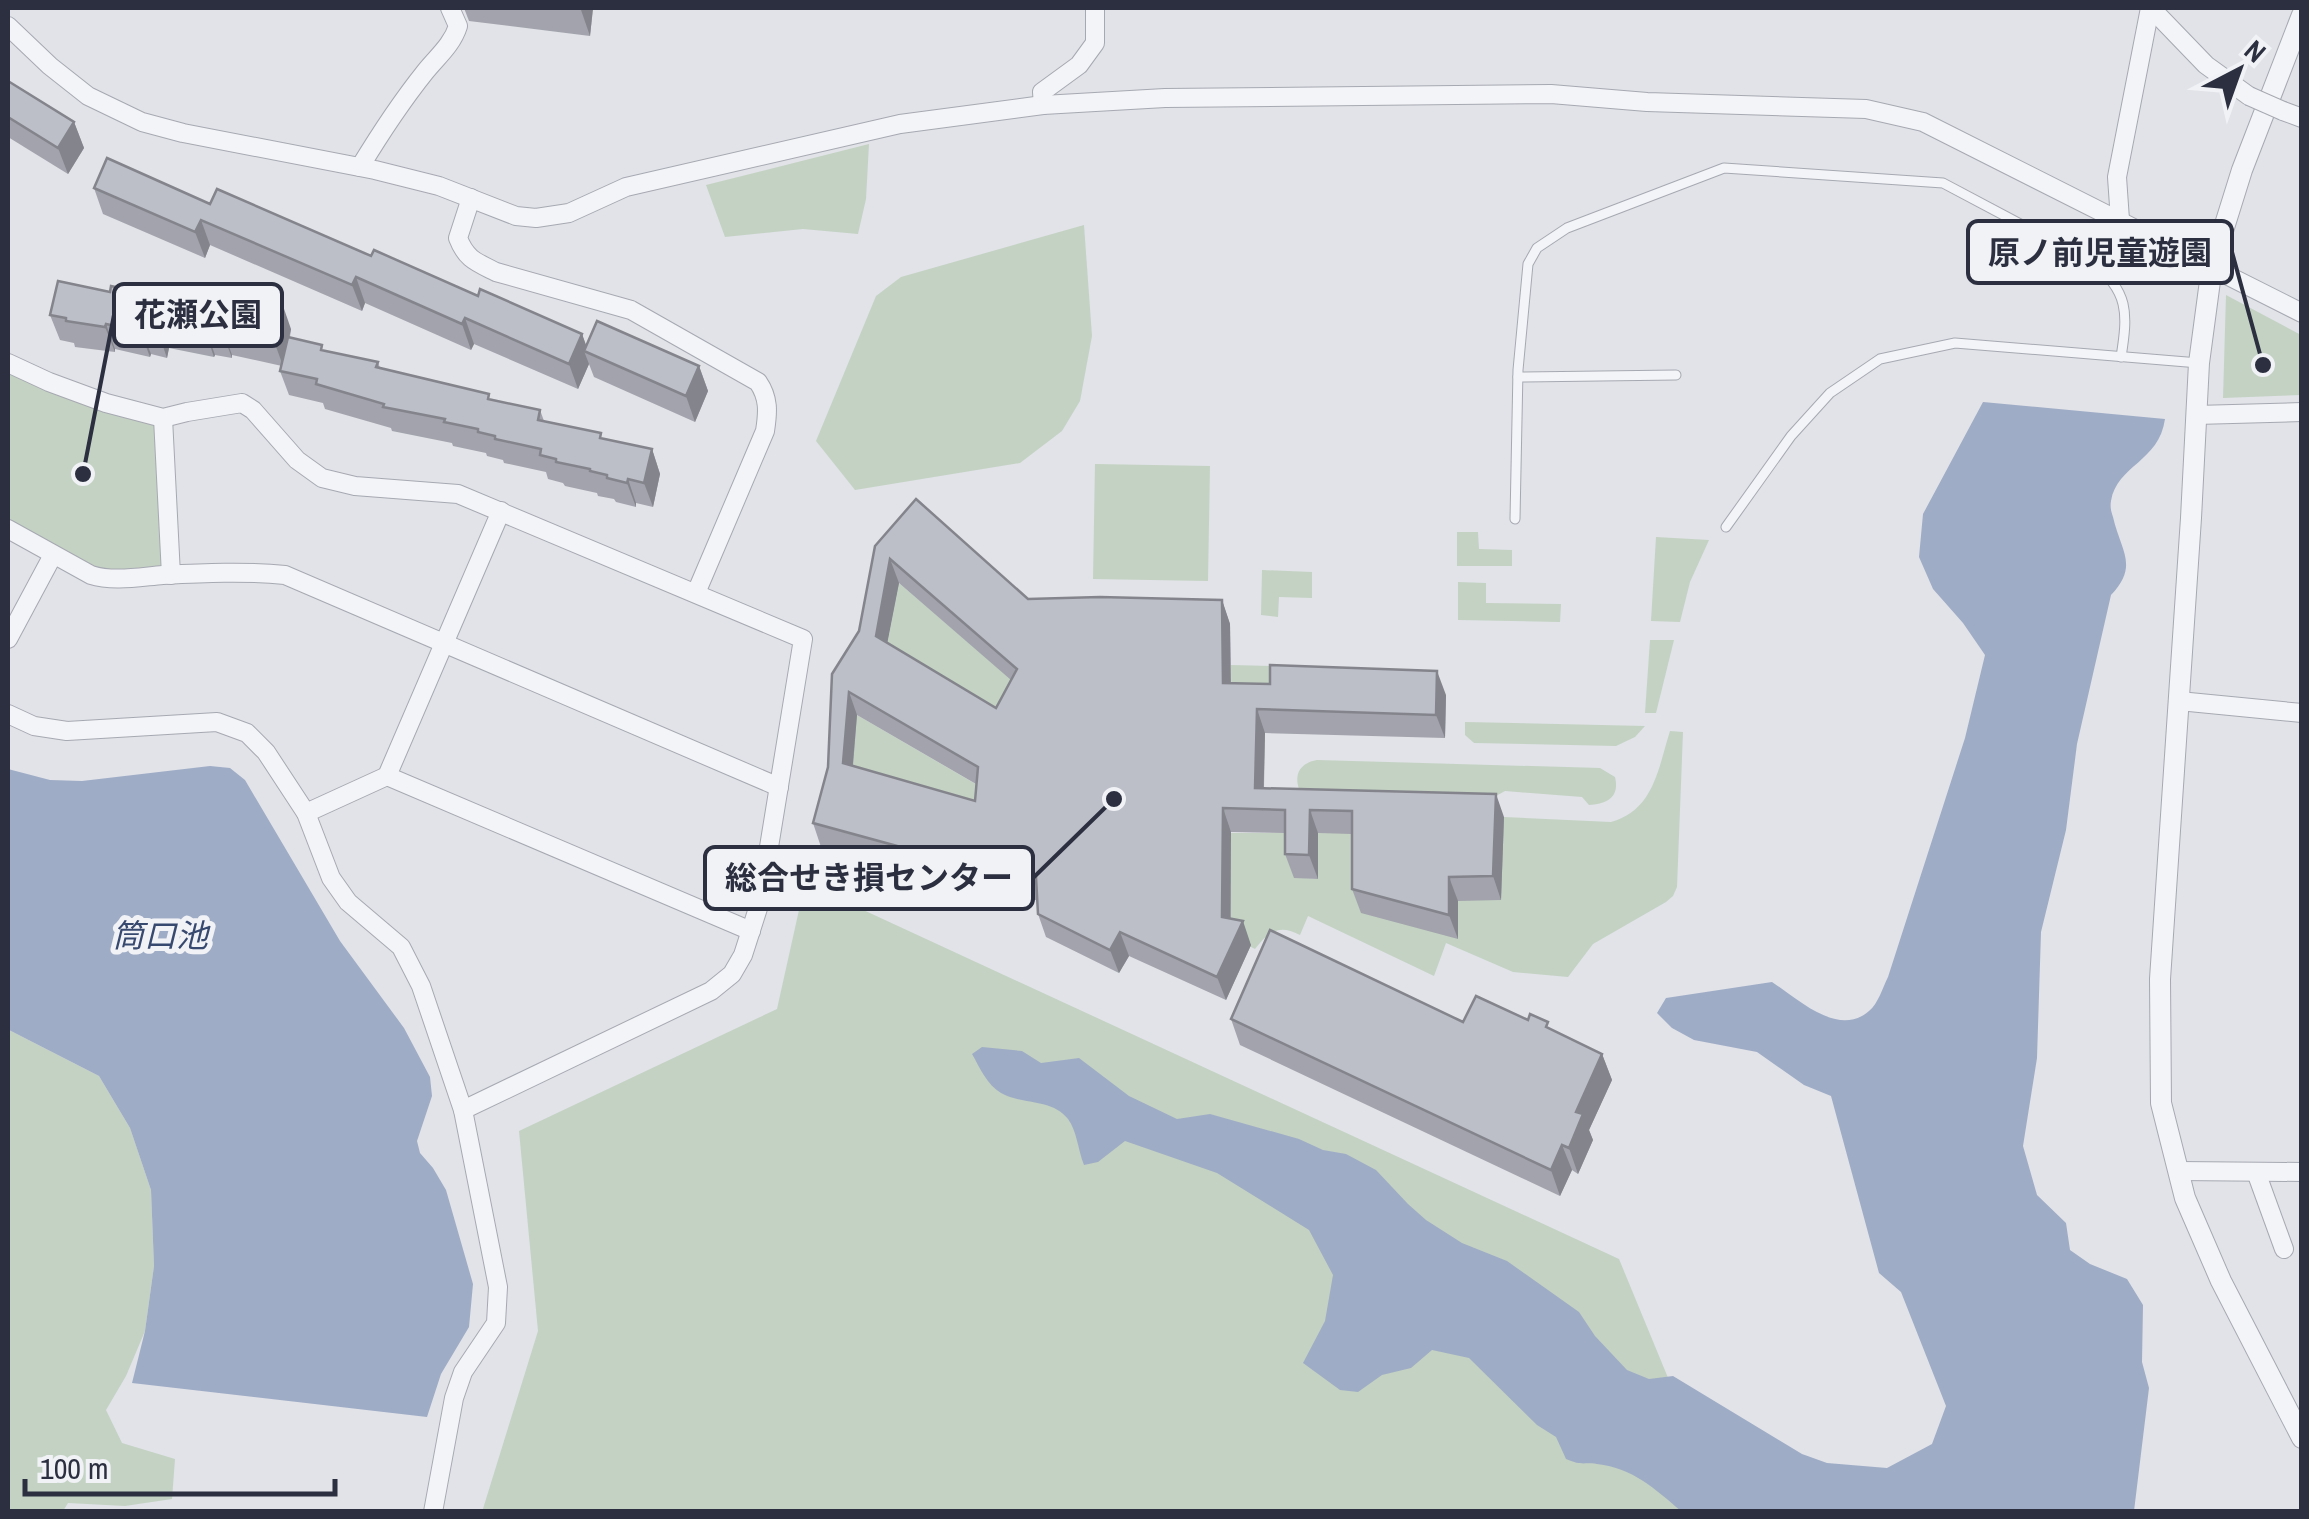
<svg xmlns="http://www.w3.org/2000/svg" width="2309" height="1519" viewBox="0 0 2309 1519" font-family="'Archivo Narrow','Noto Sans JP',sans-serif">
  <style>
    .green { fill: #c4d2c3 }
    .water { fill: #9facc6 }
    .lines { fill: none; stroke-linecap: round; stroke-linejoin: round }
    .service-casing { stroke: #a7a9b2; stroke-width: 11 }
    .minor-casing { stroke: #a7a9b2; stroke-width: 20 }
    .tertiary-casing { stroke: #a7a9b2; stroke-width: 22 }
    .service { stroke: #f3f4f7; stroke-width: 9 }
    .minor { stroke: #f3f4f7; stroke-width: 18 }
    .tertiary { stroke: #f3f4f7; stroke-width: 20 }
    .minor-bridge-casing { stroke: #a7a9b2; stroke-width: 20; stroke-linecap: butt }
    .minor-bridge { stroke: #f3f4f7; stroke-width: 18 }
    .wall { fill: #a2a3ac; fill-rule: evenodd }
    .shaded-wall { fill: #84858c }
    .building { fill: #bcbec8; stroke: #84858c; stroke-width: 2.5; fill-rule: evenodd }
    .labels { text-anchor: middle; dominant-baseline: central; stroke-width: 10; stroke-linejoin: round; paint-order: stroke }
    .water-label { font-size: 32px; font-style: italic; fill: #38496f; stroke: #f0f2f6 }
    .leader { fill: none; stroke: #2b2f3f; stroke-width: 4 }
    .callout-dot { fill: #2b2f3f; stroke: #f0f2f6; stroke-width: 4 }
    .callout { fill: #f0f2f6; stroke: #2b2f3f; stroke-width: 4 }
    .callout-label { font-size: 32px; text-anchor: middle; font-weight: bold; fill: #2b2f3f }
  </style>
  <rect width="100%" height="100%" fill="#e1e3e8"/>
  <g class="green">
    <path d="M869,144L866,199L858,234L803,229L725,237L706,185Z"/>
    <path d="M1084,225L1092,336L1080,401L1062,431L1020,463L855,490L816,441L876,296L901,277Z"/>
    <path d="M2226,295L2301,335V395L2223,398Z"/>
    <path d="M8,372L87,405L149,421L156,428L163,563L157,568L104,571L83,562L8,520Z"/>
    <path d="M1095,464L1210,466L1208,581L1093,579Z"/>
    <path d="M1457,532H1478L1479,549L1512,550V566H1457Z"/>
    <path d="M1656,537L1709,540L1690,582L1680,622L1651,621Z"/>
    <path d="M1262,570L1312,572V598L1279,597L1278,617L1261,615Z"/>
    <path d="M1458,582L1486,583V603L1561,604L1560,622L1458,620Z"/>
    <path d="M899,583L1026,692L1004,732L884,660Z"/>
    <path d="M1650,640H1674L1656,713H1645Z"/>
    <path d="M1231,665L1273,666V708L1232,789Z"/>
    <path d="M857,715L986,790L984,824L851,786Z"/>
    <path d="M1465,722L1645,726L1635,737L1616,746L1474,743L1465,735Z"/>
    <path d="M1670,731L1683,732L1677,887L1673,896L1666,902L1593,944L1568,977L1513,972L1446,943L1434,976L1308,916L1300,935C1279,924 1269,931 1255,949L1245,944L1230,941V833H1294V877L1317,879L1318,833H1361L1457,938L1458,901L1504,817L1611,822C1654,810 1658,769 1670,731Z"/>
    <path d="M1317,760L1600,768L1615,777C1620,797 1607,804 1589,805L1582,797L1505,791L1487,801L1299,789C1294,774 1300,763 1317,760Z"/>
    <path d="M805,883L1619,1259L1723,1511L482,1512L538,1331L519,1131L777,1009Z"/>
    <path d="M8,1020L9,1030L99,1076L130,1128L151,1190L154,1266L145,1331L126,1376L106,1410L122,1443L175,1459L172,1499L125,1506L68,1503L63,1511H8Z"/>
  </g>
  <g class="water">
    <path d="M1983,402L2165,419C2159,462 2117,465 2111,501C2110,507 2111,511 2113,517C2121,552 2139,565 2111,595L2077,744L2066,830L2041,932L2037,1058L2023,1146L2037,1195L2066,1223L2070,1250L2090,1264L2127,1279L2143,1305L2142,1362L2149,1388L2134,1511H1681C1655,1489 1633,1468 1597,1464C1582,1462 1582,1466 1566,1459L1556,1437L1537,1425L1469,1358L1432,1350L1411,1368L1382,1375L1358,1392L1340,1390L1303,1363L1325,1321L1333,1275L1309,1230L1217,1173L1125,1141L1098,1162L1084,1165C1078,1150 1077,1131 1068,1119C1052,1098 1022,1105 1001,1093C987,1085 980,1068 972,1054L982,1047L1022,1051L1041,1063L1079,1058L1129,1096L1177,1119L1210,1114L1299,1139L1323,1150L1346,1154L1376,1170L1408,1204L1426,1220L1462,1243L1507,1261L1579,1312L1595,1336L1627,1370L1649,1379L1673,1376L1802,1454L1827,1463L1887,1468L1932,1444L1946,1406L1901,1292L1879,1273L1831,1096L1804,1085L1757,1052L1694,1040L1672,1028L1657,1013L1666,998L1772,982C1798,999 1838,1038 1869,1011C1878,1004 1883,987 1888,977L1965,738L1985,655L1963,623L1933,589L1919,557L1923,514Z"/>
    <path d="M210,766L230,768L245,780L340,941L404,1028L430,1077L432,1096L417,1141L420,1153L433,1168L446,1190L473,1284L469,1327L441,1374L427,1417L132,1383L145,1331L154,1266L151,1190L130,1128L99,1076L9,1030L8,769L50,780L82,781Z"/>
  </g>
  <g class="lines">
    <g class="service-casing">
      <g id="service">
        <path d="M1518,377L1676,375"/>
        <path d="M1515,519L1518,370L1528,264L1537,248L1567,228L1724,168L1943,183L2092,262C2129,291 2128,313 2121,357"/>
        <path d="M1726,527L1791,436L1830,393L1880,359L1955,343L2199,363"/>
      </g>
    </g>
    <g class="minor-casing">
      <g id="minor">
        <path d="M2151,8L2206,65L2249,96"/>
        <path d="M8,26L50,66L88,96L142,122L183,133L375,170L439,186L516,216L536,218L569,213L626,187L900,124L1043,105L1165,98L1551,94L1647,102L1866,109L1923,122L2302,313"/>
        <path d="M1043,105L1042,92L1079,65L1095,43V8"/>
        <path d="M2283,111L2302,118"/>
        <path d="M360,167C380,134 401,102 425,72C437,57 452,45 458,26L450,8"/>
        <path d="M471,198L458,238C466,259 476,262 496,272L631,310L758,382C769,398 768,412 765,431L696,593"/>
        <path d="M2120,220L2117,177L2150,8"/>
        <path d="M8,363L49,382L106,403L163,418L187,412L242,403L253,410L297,460L322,478L355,486L458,494L803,639L760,902L743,955L732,974L711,991L463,1110"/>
        <path d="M2196,415L2302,412"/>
        <path d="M163,418L171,575"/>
        <path d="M8,529L91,575C113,582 139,577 163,575C203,573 245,571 285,575L779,787"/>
        <path d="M8,639L53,555"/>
        <path d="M2179,701L2302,713"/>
        <path d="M8,714L34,726L67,731L217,722L247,733L266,752L306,813L331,878L348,902L401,947L421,986L463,1110L498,1287L496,1323L463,1372L454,1398L433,1512"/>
        <path d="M387,776L501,511"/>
        <path d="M306,813L387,776L751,931"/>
        <path d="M2178,1171L2302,1172"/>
        <path d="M2256,1172L2284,1249"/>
      </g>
    </g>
    <g class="tertiary-casing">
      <path id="tertiary" d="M2302,15L2242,170L2212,266L2199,363L2191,518L2160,979L2161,1103L2185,1198L2221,1281L2302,1438"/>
    </g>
    <use href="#service" class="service"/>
    <use href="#minor" class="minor"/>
    <use href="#tertiary" class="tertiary"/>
    <g class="minor-bridge-casing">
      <path id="minor-bridge" d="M2249,96L2283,111"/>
    </g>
    <use href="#minor-bridge" class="minor-bridge"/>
  </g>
  <g class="wall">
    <path d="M464,8H593L590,36L469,21Z"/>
    <path d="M8,81L74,122L84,148L68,174L8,137Z"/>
    <path d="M94,188L210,204L371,256L582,334L586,346L699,366L708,391L695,422L594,377L589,364L578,389L474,344L471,350L365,303L362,311L210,245L205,258L103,214Z"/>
    <path d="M110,292L291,329L290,337L325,351L378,362L380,368L491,400L540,410L544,421L603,439L652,449L660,474L653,507L636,503V507L616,502L614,499L598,496L597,493L565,486L563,483L548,479L546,472L504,463L503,460L487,456L486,453L453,446L452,443L392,431L391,428L325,409L323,403L289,395L280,371L282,366L232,355V358L215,355L214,357L169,348L167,358L151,354L150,357L115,349V352L75,347L74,343L60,340L50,315Z"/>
    <path d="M875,546L1028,599L1222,600L1230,624L1231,683L1446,695L1445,738L1265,733L1264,788L1504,817L1501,900L1458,901V939L1361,913L1352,889V834L1318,833V879L1294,878L1285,854V833L1231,832V919L1251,945L1226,1000L1129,956L1119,973L1046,937L1038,914L1037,900H1016L821,847L813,823L828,767L859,631ZM899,583L1011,680L996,708L887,643ZM857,715L976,784L975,801L853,766Z"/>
    <path d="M1231,1019L1463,1022L1528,1020L1602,1054L1612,1080L1589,1130L1593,1140L1578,1174L1572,1170L1560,1196L1240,1045Z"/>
  </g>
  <g class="shaded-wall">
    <path d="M581,8H593L590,36L581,10Z"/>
    <path d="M74,122L84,148L68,174L58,148Z"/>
    <path d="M201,220L210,245L205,258L195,232Z"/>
    <path d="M356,277L365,303L362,311L352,285Z"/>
    <path d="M282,303L291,329L283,366L274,341Z"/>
    <path d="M465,318L474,344L471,350L462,324Z"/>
    <path d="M160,322L169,348L167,358L158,332Z"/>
    <path d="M106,324L115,349V352L105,327Z"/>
    <path d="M141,328L151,354L150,357L140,331Z"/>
    <path d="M206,329L215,355L214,357L205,331Z"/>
    <path d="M223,329L232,355V358L222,332Z"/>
    <path d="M582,334L589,353L584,351L589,364L578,389L569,364Z"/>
    <path d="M699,366L708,391L695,422L686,396Z"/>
    <path d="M652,449L660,474L653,507L644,483Z"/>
    <path d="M628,479L636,503V507L627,483Z"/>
    <path d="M890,559L899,583L884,660L876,636Z"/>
    <path d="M1222,600L1230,624L1231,707L1223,683Z"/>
    <path d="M1437,671L1446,695L1445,738L1436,715Z"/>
    <path d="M849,692L857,715L851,786L843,763Z"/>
    <path d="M1257,709L1265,733L1263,811L1255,788Z"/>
    <path d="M1496,794L1504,817L1501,900L1493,876Z"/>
    <path d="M1223,808L1231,832L1230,941L1222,917Z"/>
    <path d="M1310,810L1318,833V879L1309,855Z"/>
    <path d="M1449,877L1458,901V939L1449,915Z"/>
    <path d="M1243,921L1251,945L1226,1000L1217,977Z"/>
    <path d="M1120,932L1129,956L1119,973L1110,950Z"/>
    <path d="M1602,1054L1612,1080L1589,1130L1593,1140L1578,1174L1569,1148L1576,1112Z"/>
    <path d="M1562,1145L1572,1170L1560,1196L1551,1170Z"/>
  </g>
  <g class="building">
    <path d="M8,81L74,122L58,148L8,117Z"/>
    <path d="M107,158L210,204L217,189L371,256L374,250L478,296L480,289L582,334L569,364L465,318L462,324L356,277L352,285L201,220L195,232L94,188Z"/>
    <path d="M58,281L110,292L111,286L172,299L175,287L226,298L228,292L282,303L274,341L223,329L222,332L206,329L205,331L160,322L158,332L141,328L140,331L106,324L105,327L66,321V318L50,315Z"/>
    <path d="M597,321L699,366L686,396L584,351Z"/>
    <path d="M288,337L322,345L321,350L378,362L376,367L489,394L488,399L540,410L538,420L601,433L600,438L652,449L644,483L628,479L627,483L607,478V475L590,471V469L556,462V459L540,455L541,449L495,439V436L478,432V429L444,422L445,419L383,407L384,404L316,384L317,379L280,371Z"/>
    <path d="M916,499L1028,599L1100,597L1222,600L1223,683L1270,684V665L1437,671L1436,715L1257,709L1255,788L1496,794L1493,876L1449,877V915L1352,889V811L1310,810L1309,855L1285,854V810L1223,808L1222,917L1243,921L1217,977L1120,932L1110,950L1038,914L1036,877L1007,876L813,823L828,767L832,674L859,631L875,546ZM890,559L1017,669L996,708L876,636ZM849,692L978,767L975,801L843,763Z"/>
    <path d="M1270,930L1463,1022L1476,996L1528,1020L1530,1014L1548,1022L1546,1027L1602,1054L1576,1112L1583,1114L1569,1148L1562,1145L1551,1170L1231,1019Z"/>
  </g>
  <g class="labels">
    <g class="water-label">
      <text x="160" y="935">筒口池</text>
    </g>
  </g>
  <path class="leader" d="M2263 365L2232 252M83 474L114 315M1114 799L1033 878"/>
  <g class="callout-dot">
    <circle cx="2263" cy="365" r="10"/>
    <circle cx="83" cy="474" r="10"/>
    <circle cx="1114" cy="799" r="10"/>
  </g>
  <g class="callout">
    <rect x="1968" y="221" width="264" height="62" rx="10"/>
    <rect x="114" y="284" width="168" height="62" rx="10"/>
    <rect x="705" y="847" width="328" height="62" rx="10"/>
  </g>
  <g class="callout-label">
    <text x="2100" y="264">原ノ前児童遊園</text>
    <text x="198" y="326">花瀬公園</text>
    <text x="869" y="889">総合せき損センター</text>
  </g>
  <rect width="2309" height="1519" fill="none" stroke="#2b2f3f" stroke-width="20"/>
  <g transform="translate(2239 70) rotate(41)" stroke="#f0f2f6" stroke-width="8" paint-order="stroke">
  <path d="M0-8L18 38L0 25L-18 38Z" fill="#2b2f3f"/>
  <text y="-15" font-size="28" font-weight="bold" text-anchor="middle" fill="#2b2f3f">N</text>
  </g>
  <path d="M25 1479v15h310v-15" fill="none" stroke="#2b2f3f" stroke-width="5"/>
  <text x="40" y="1479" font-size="30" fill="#2b2f3f" stroke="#f0f2f6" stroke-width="8" paint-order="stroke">100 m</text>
</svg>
